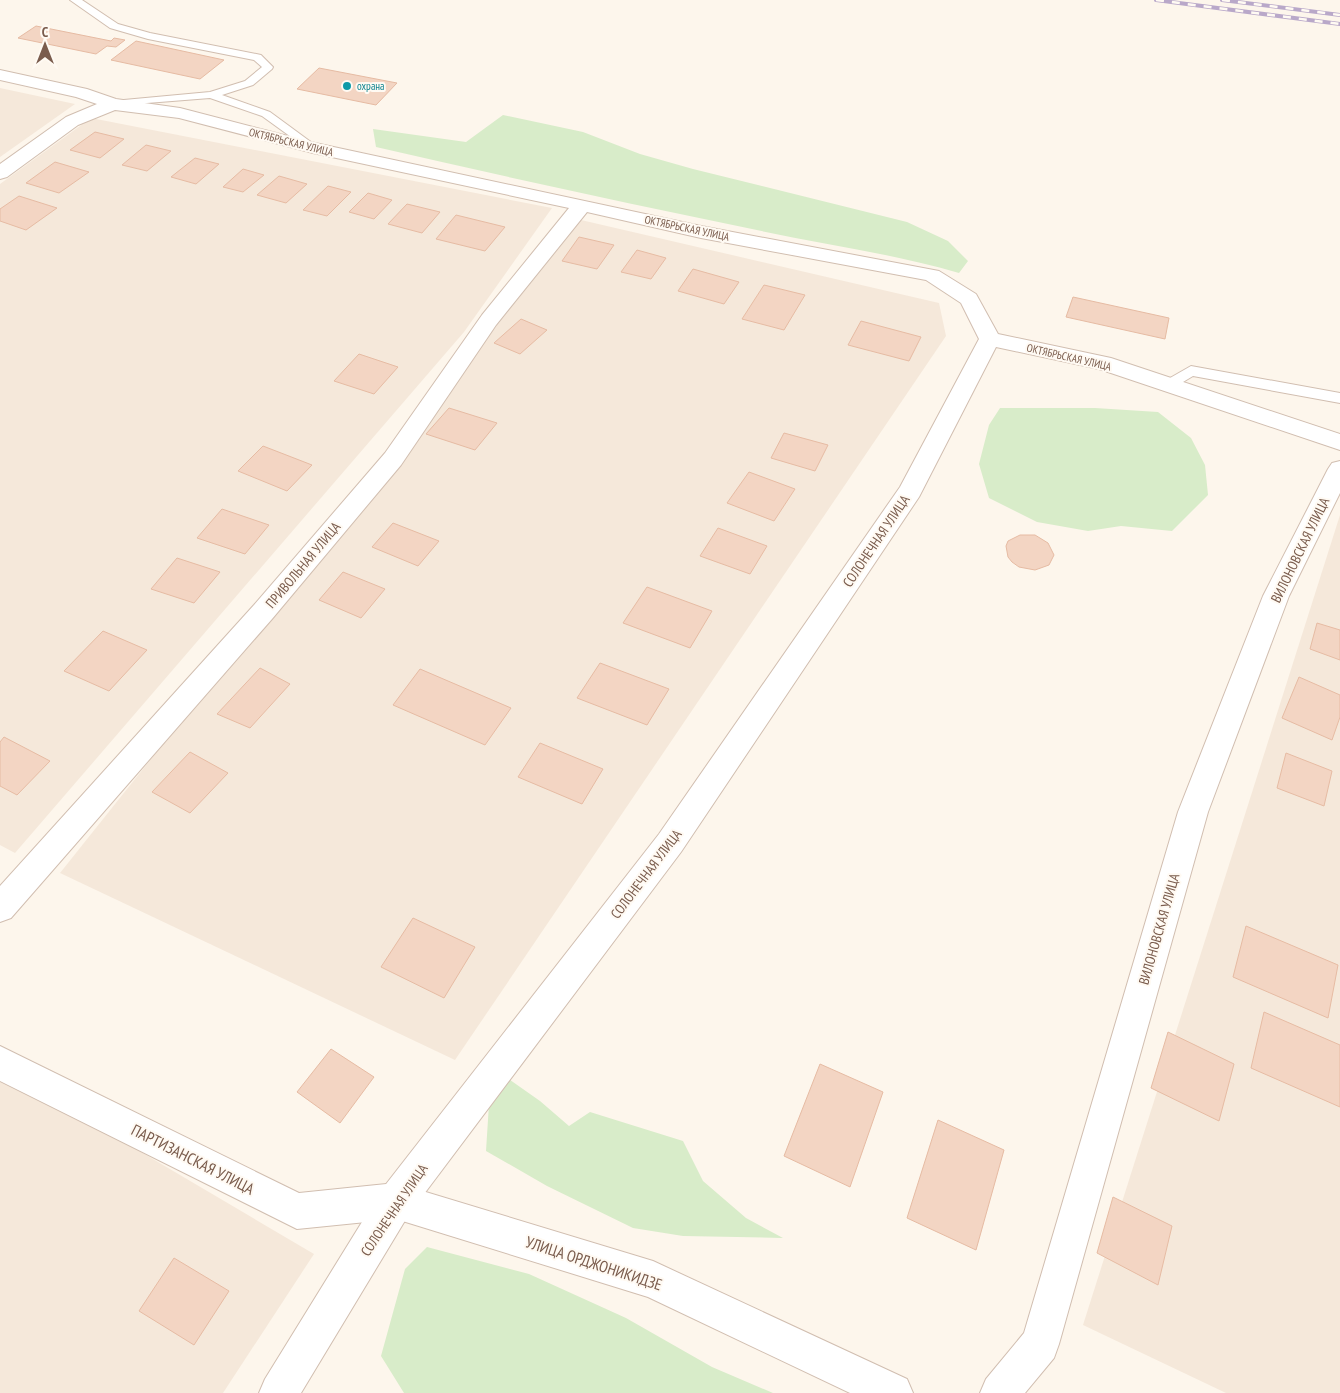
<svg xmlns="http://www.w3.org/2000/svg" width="1340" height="1393" viewBox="0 0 1340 1393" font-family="'PT Sans Narrow',sans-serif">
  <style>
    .residential { fill: #f5e8da }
    .green { fill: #d8ecc9 }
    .building { fill: #f3d5c3; stroke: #e6bba3 }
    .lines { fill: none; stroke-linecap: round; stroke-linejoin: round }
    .service-casing { stroke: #d1beb0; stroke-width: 2 }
    .minor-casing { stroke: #d1beb0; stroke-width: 2 }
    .tertiary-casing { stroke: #d1beb0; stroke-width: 2 }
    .service { fill: #fff; fill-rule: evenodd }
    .minor { fill: #fff; fill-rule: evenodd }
    .tertiary { fill: #fff; fill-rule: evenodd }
    .rail-casing { stroke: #b9a8c9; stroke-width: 4 }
    .rail { stroke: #fffaf3; stroke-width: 2.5; stroke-dasharray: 8; stroke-linecap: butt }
    .culture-dot { fill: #0f9aa8; stroke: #fffaf3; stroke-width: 2 }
    .labels { text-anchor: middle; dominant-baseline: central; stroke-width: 4; stroke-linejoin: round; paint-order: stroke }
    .far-culture-label { font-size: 11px; fill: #0d838f; stroke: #fffaf3; text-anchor: start }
    .far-street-label { font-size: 11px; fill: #7a5c4d; stroke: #fffaf3 }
    .street-label { font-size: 14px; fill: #7a5c4d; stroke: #fffaf3 }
    .near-street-label { font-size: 16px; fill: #7a5c4d; stroke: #fffaf3 }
  </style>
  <rect width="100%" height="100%" fill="#fdf6ec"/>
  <g class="residential">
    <path d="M0,88L75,104L0,157Z"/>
    <path d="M91,118L552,208L464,332L15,853L0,845V184Z"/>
    <path d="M581,220L939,303L946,336L455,1060L60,873Z"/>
    <path d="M1340,515V1393H1226L1083,1325Z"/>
    <path d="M0,1069L314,1254L223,1393H0Z"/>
  </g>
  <g class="green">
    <path d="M503,115L583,132L640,154L693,169L907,222L948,241L968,261L959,273C891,253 821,244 752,229C626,203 501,176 376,147L373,129L466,142Z"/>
    <path d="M1000,408H1095L1158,412L1191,438L1205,465L1208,495L1172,531L1121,526L1088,531L1037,522L989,498L979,464L989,425Z"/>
    <path d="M506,1077L540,1101L569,1126L590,1112L683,1141L703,1181L746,1218L783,1238L683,1236L633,1228L547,1186L486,1151L489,1104Z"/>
    <path d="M427,1247L529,1274L626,1318L712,1367L773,1393H404L381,1356L405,1269Z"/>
  </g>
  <g class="building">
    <path d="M36,26L111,41L114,38L125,40L116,47L107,46L96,54L18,38Z"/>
    <path d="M136,41L224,60L200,79L111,60Z"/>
    <path d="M319,68L397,83L376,105L297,89Z"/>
    <path d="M95,132L124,139L100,158L70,150Z"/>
    <path d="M146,145L171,151L147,171L122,165Z"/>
    <path d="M195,158L219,164L196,184L171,177Z"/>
    <path d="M55,162L89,172L59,193L26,183Z"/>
    <path d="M243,169L264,175L243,192L223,187Z"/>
    <path d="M279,176L307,184L286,203L257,195Z"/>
    <path d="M328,186L351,192L327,216L303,210Z"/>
    <path d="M368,193L392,200L374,219L349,212Z"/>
    <path d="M19,196L57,208L26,230L0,221V209Z"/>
    <path d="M407,204L440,212L422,233L388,224Z"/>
    <path d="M456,215L505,227L485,251L436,239Z"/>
    <path d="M579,237L614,245L597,269L562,261Z"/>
    <path d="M637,250L666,258L651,279L621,272Z"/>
    <path d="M693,269L739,282L724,304L678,291Z"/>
    <path d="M764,285L805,295L784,330L742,319Z"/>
    <path d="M1073,297L1169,318L1165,339L1066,317Z"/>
    <path d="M521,319L547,330L520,354L494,343Z"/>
    <path d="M861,321L921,337L909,361L848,345Z"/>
    <path d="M359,354L398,367L374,394L334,381Z"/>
    <path d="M449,408L497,423L475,450L426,434Z"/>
    <path d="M784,433L828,445L815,471L771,458Z"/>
    <path d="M263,446L312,465L287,491L238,471Z"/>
    <path d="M749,472L795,489L774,521L727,503Z"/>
    <path d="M222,509L269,525L245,554L197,538Z"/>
    <path d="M393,523L439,541L418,566L372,547Z"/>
    <path d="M718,528L767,546L750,574L700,556Z"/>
    <path d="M1020,535H1035L1048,543L1054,555L1049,565L1035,570L1019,567L1012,562L1008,557L1006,546L1008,541Z"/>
    <path d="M177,558L220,572L194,603L151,589Z"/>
    <path d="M343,572L385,589L361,618L319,600Z"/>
    <path d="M647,587L712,611L690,648L623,623Z"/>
    <path d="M1317,623L1340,630V660L1310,649Z"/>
    <path d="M103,631L147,650L109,691L64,671Z"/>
    <path d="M600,663L669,689L647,725L577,698Z"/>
    <path d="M260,668L290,684L250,728L217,714Z"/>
    <path d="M420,669L511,708L485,745L393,705Z"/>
    <path d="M1299,677L1340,695V717L1332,740L1282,718Z"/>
    <path d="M4,737L50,761L17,795L0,786V742Z"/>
    <path d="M540,743L603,769L582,804L518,777Z"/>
    <path d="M190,752L228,773L190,813L152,792Z"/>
    <path d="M1286,753L1332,771L1324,806L1277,788Z"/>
    <path d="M413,918L475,947L444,998L381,967Z"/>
    <path d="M1246,926L1338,965L1328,1018L1233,977Z"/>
    <path d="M1264,1012L1340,1045V1107L1251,1068Z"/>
    <path d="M1168,1032L1234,1064L1219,1121L1151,1088Z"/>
    <path d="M331,1049L374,1077L340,1123L297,1092Z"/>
    <path d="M820,1064L883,1092L850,1187L784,1156Z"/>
    <path d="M938,1120L1004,1150L976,1250L907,1218Z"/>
    <path d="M1113,1197L1172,1226L1158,1285L1097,1253Z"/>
    <path d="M174,1258L229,1291L194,1345L139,1311Z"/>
  </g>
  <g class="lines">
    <g class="service-casing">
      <g id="service">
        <path d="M70,0H82L118,24L150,33L261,55L273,67L272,69L253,85L222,95L270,112L319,148L317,150H309L262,116L210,98L109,106L107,104L109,102L113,101L210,92L245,81L262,67L254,60L148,39L110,28Z"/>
        <path d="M1191,366L1340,393V403L1193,376L1173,388H1163L1161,385L1163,382Z"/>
      </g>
    </g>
    <g class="minor-casing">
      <g id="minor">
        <path d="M0,70L87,89L116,99L180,108L315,143L701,226L939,271L976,294L998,334L1111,358L1340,434V450L1099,369L996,347L919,497L681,852L409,1214L301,1393H259L265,1379L383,1188L659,834L900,487L979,339L961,303L926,280L701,238L587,212L496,325L401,465L272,619L11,918L0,922V886L254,605L385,453L482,315L569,208L313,153L179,118L115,110L78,125L7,177L0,179V164L66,117L97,104L76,97L0,80Z"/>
        <path d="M1340,461V493L1289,596L1208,812L1059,1344L1054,1358L1025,1393H980L986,1379L1024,1333L1178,812L1263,596L1328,469L1332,463Z"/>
      </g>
    </g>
    <g class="tertiary-casing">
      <path id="tertiary" d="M0,1046L299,1193L396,1183L653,1261L907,1379L913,1393H850L648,1297L396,1219L297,1229L0,1081Z"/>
    </g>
    <use href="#service" class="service"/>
    <use href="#minor" class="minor"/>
    <use href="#tertiary" class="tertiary"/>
    <g class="rail-casing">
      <g id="rail">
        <path d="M1156,0L1340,24"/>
        <path d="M1222,0L1340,15"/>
      </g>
    </g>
    <use href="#rail" class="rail"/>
  </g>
  <circle class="culture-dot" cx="347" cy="86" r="5"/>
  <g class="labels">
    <g class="far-culture-label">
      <text x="357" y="86">охрана</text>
    </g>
    <g class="far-street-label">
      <text transform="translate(291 142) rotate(14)">ОКТЯБРЬСКАЯ УЛИЦА</text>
      <text transform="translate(687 228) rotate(12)">ОКТЯБРЬСКАЯ УЛИЦА</text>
      <text transform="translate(1069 357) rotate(13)">ОКТЯБРЬСКАЯ УЛИЦА</text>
    </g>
    <g class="street-label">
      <text transform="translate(876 541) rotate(-56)">СОЛОНЕЧНАЯ УЛИЦА</text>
      <text transform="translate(1300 550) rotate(-64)">ВИЛОНОВСКАЯ УЛИЦА</text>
      <text transform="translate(303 565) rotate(-50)">ПРИВОЛЬНАЯ УЛИЦА</text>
      <text transform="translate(646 874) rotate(-53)">СОЛОНЕЧНАЯ УЛИЦА</text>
      <text transform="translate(1159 929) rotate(-74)">ВИЛОНОВСКАЯ УЛИЦА</text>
      <text transform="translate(394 1210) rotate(-56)">СОЛОНЕЧНАЯ УЛИЦА</text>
    </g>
    <g class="near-street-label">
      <text transform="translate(193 1159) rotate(27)">ПАРТИЗАНСКАЯ УЛИЦА</text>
      <text transform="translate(594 1263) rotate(18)">УЛИЦА ОРДЖОНИКИДЗЕ</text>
    </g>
  </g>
  <g transform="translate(45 45)" stroke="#fffaf3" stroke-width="4" paint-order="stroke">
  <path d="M0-4L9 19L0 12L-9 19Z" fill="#7a5c4d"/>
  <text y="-8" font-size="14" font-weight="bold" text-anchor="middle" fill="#7a5c4d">С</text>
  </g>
</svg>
